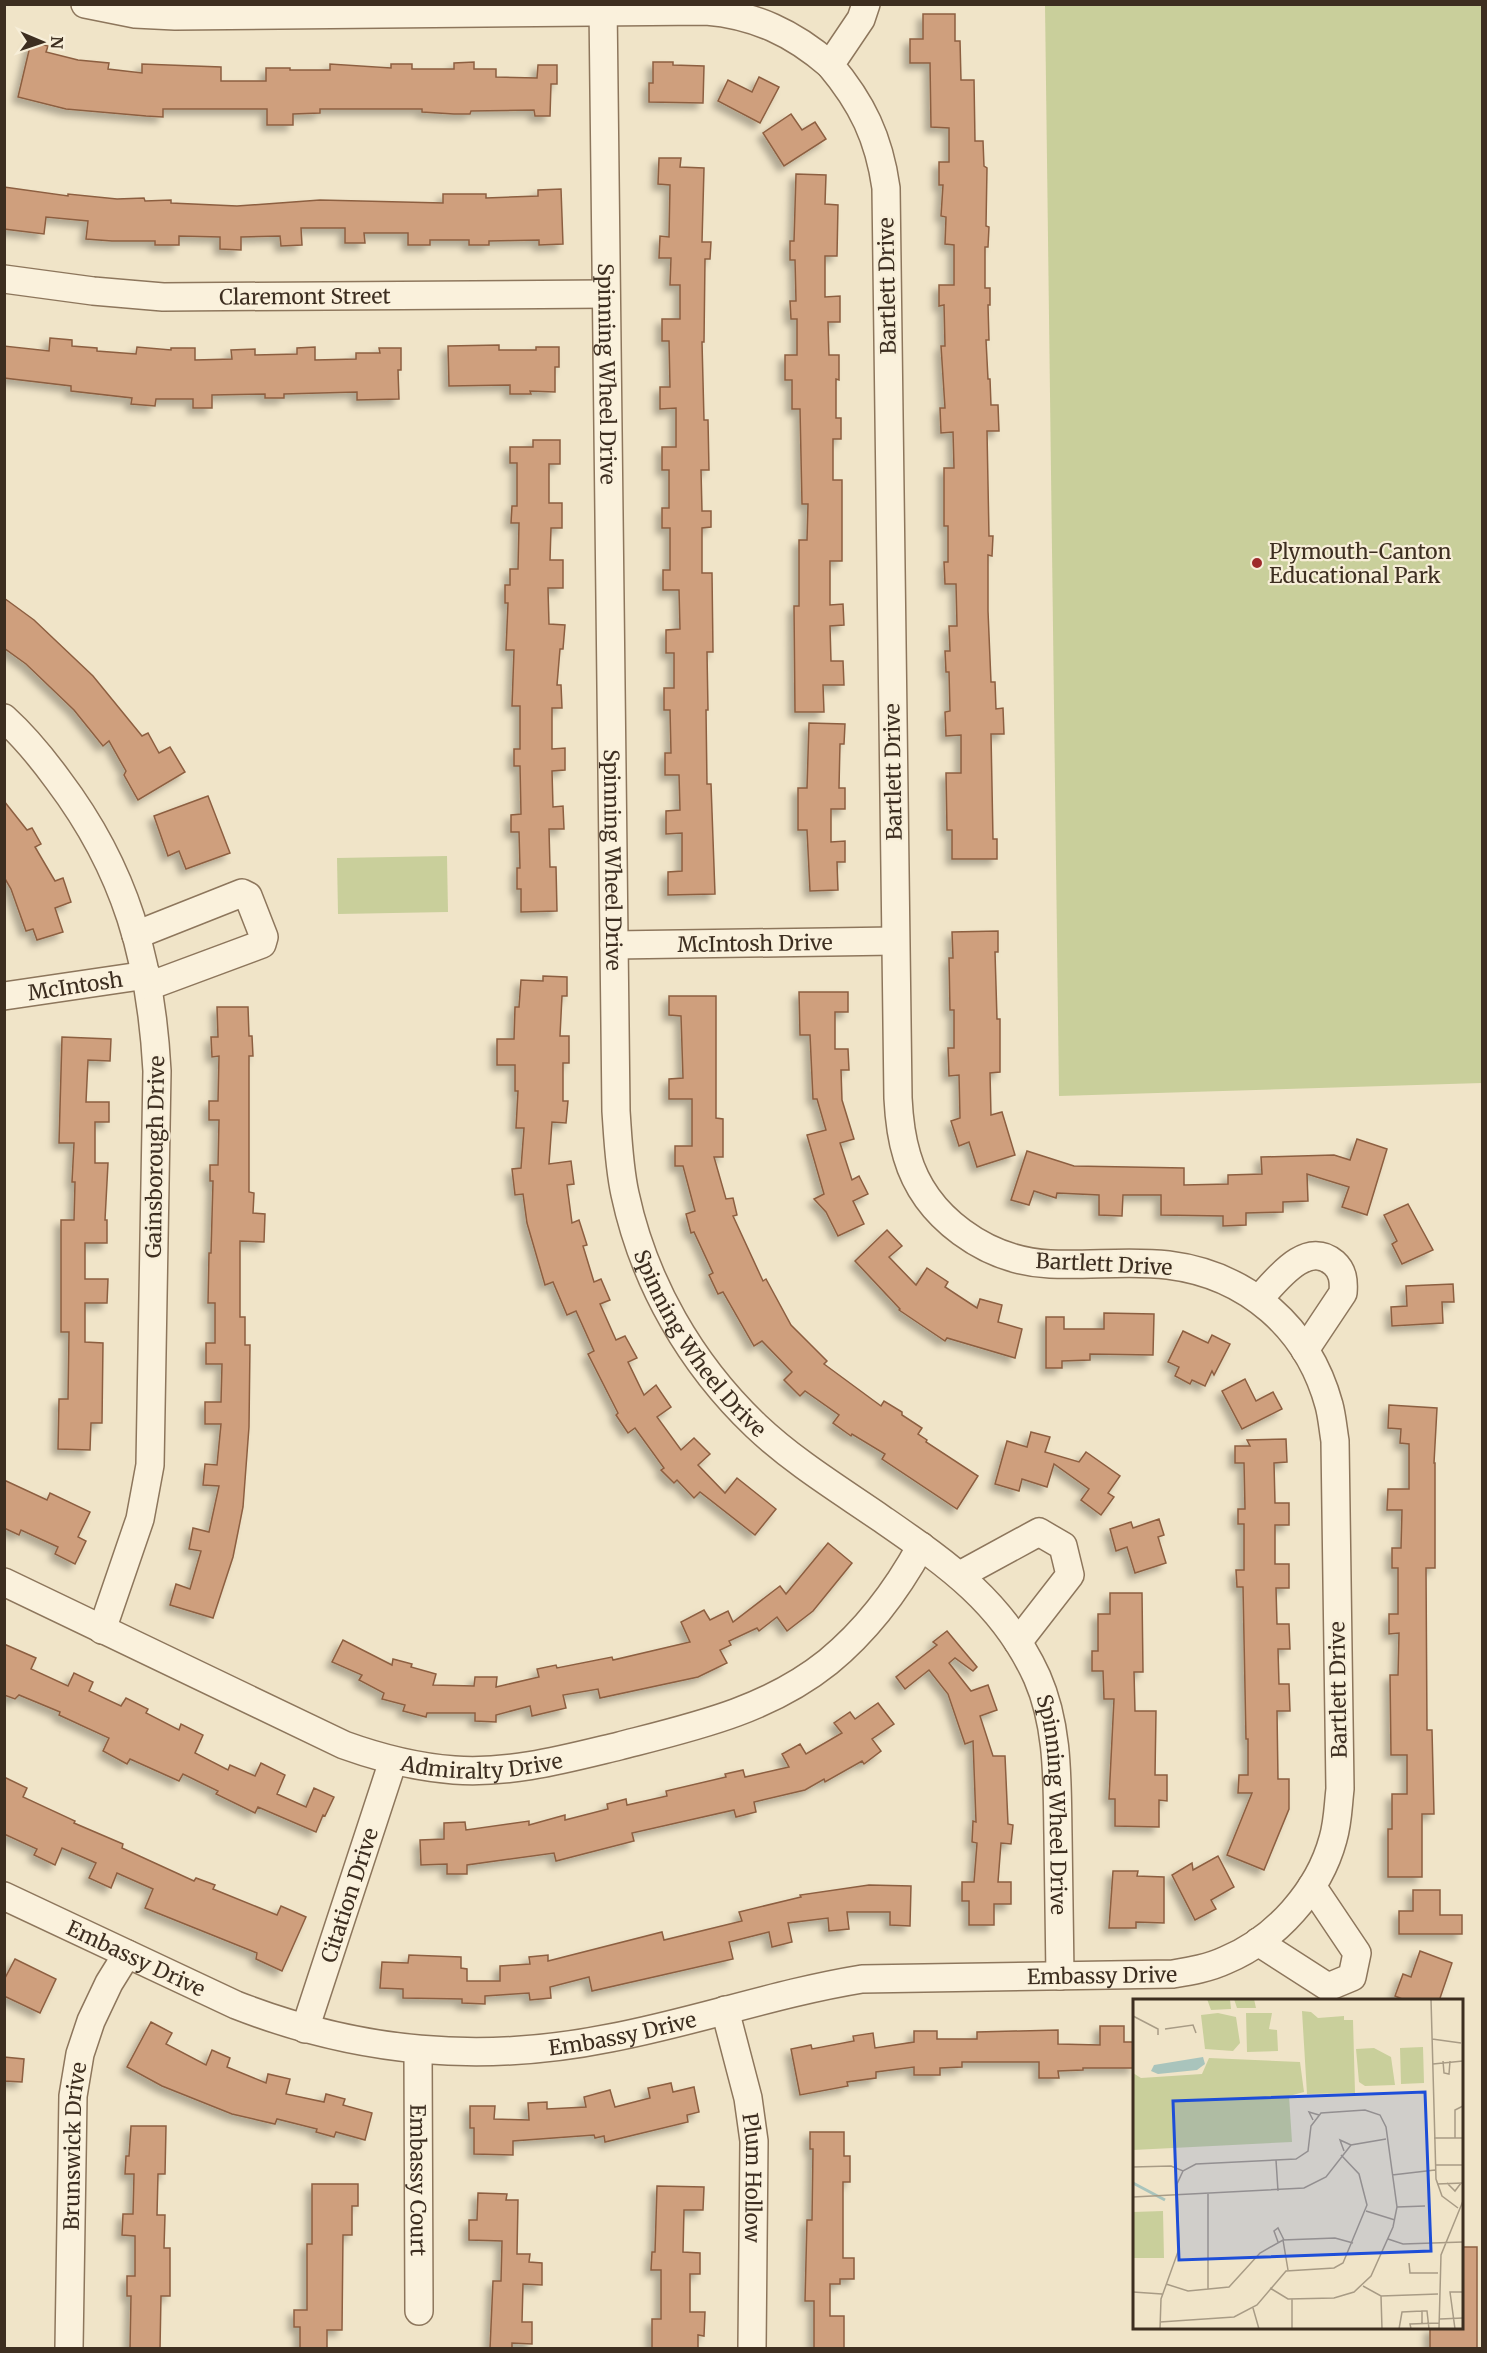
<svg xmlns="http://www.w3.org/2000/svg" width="1487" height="2353" viewBox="0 0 1487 2353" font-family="Merriweather,serif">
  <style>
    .green { fill: #c9cf9b }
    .building { fill: #cf9f7d; stroke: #8d5f41; stroke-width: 1.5; filter: url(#shadow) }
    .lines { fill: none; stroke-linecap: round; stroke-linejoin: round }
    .minor-casing { stroke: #8d765c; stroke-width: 30 }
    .minor { stroke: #faf1dc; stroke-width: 27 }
    .poi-dot { fill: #9e2a2b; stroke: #f7eed8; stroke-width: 2 }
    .labels { text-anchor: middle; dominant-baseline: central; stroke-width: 4.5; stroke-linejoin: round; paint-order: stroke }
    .street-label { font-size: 21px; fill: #3d2e20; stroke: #f7eed8 }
    .poi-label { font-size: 21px; fill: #3d2e20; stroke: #f7eed8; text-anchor: start }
    .inset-river { fill: none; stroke: #a9c4bc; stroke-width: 3 }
    .inset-road { fill: none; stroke: #a89b85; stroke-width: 1.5 }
    .view { fill: #1d4ed8; fill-opacity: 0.15; stroke: #1d4ed8; stroke-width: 3 }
    .inset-edge { fill: none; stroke: #3d2e20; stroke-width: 3 }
  </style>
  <defs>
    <filter id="shadow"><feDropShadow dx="-5.5" dy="5.5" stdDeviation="3" flood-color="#0004"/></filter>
  </defs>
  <rect width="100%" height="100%" fill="#f0e4c8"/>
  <g class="green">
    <path d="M1045,5H1482V1083L1059,1096Z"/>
    <path d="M447,856L448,912L338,914L337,858Z"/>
  </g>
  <g class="building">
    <path d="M923,14H955V41H960L961,80H974L975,141H983L984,166L987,168L986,226L989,227L988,247H985V288H990V305H988L989,340H986L988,379H990L991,405H998L999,431H987L989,536H993L992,556L988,555V611L991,682H995L996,709L1003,708L1004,734H991L993,839H997V859H952V830H947L946,773H961V735L946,736L945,712L950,711L949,672H946L945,651H950L949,626H957L956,584H945L944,562H948V526H944V468H954L953,432L941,433L940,408H945L941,346H945L944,305L939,306V285H954V245L945,244L946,217L941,216L943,185H939V162H949V128L931,127L930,63H910V39H923Z"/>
    <path d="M31,42L48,46L46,52L78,60L109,63L108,69L142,73V64L221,67V81H266V68H290V70H330V64L391,68V64H412V69H454V63L474,62V69H496V77L537,78L538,65H557V84H551L550,116H535L534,110L471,111L470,114H454L422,112V109H320V113L293,114V125H267V109H163V117L146,116L66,109L18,97Z"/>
    <path d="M653,62H673V65L704,66L703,103L649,102V83H653Z"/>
    <path d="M759,77L779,87L760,123L718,101L728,80L752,92Z"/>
    <path d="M791,114L802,130L815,122L826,139L784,166L763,133Z"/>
    <path d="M659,158H681L680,167L704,168L702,242H711L710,259H705L704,342H702L704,420H708L709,470H701L702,511H711V527L702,528V573H712L713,652H707L708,710H706L707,784H711L715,894L668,895V872L682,871V833L666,834V811L680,810L679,775H665V753H671L670,710H664V688H674V653H666V630L680,629L679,590H663V570H670V528H662V508H669V470H662V447H676V408L660,409V387H670L669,341H662V319H680V285H670L671,258H659L660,236L669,237L670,185L658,184Z"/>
    <path d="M796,174L826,175L825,204L838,205L837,256H825V297L840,296V322H828L829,355H839V380L836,379V418H841V439H833V480H842V561H830V605L843,604L844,625L830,626L831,661H843L844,685H823L824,712H795L794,606H799V540H807L808,504H802L800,409H792V380H785V355H797V319H791L790,301H796L795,260H790V241H794Z"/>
    <path d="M4,187L68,196V194L117,199L144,198L145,201L171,200V203L237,206L320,200L443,203V194H486V198L538,196V190L561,189L563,244L539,245V240L489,241V245H469V240H430V245H408V233H364L365,243H345V228H301L302,245L281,246L280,236L241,237V250L220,249V237L179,236V245H155V241H112L86,239L88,221L46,217L44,234L4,229Z"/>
    <path d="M50,338L72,340V346L97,348V351L136,354L137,347L171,350V348H195V360L232,359L231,350L255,349V355L297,354V348L315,347V360L356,359V353H380L379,348H401V370H398L399,399L357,400V392L284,394V398H265V394L212,395V408H193V399H156L155,406L131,404L132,398L71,391V386L4,378V346L49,351Z"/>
    <path d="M499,345V350H536V347H559V367H555V392L530,391L531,394H510V385L449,386L448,346Z"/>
    <path d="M533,440H560V464H549V503H562V528H551L550,560H563V588H548L549,624L565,625L563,649H560L557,685H561L562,708H552V749L565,748V770L552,771L553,807L563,806L564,829H549L550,867H556L557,911L521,912V889H517V868H520L519,832H511V815L521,814L520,766H514V749H520V706H512L514,650H506L508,603H505V585H510V569H518L519,523H511L512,506H517V463H510V447H533Z"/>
    <path d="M4,598L34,620L93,676L142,736L148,733L159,753L170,747L185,772L138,800L124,775L126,771L109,741L103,746L74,710L26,664L4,648Z"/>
    <path d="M809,723L845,724L844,744H840L839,788H845V809H831V842L845,841V862H837L838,890L810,891L807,830H798V788H807Z"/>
    <path d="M208,796L230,853L186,869L179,851L168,856L154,816Z"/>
    <path d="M4,801L27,830L32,828L41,844L35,847L55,881L63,878L71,902L55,908L63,932L37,940L33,929L26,931L11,889L4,877Z"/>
    <path d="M998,931V952H995L997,1019H1000V1072L990,1073L991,1115L1002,1112L1015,1155L977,1167L969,1142L959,1146L951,1121L960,1118L959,1075L949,1076L948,1048H954V1010H950L949,958H953L952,932Z"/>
    <path d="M543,976L567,977V996H562L560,1036H569V1063H563V1101H568L566,1123L552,1122L549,1164L571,1161L574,1184L567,1185L572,1223L579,1220L587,1245L583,1246L594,1282L601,1279L610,1300L600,1304L616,1340L625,1336L637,1358L628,1362L644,1395L656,1385L671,1407L657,1417L681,1450L694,1438L710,1454L698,1465L725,1493L737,1478L776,1509L755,1535L700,1492L694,1498L677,1480L674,1483L661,1470L664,1468L635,1428L628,1433L616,1415L618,1413L588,1354L594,1351L576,1311L567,1315L553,1282L545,1285L527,1223L523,1194L515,1195L512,1169L521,1168L524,1128H516L518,1091H515V1065H497V1039H514L515,1007H519L521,980L543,981Z"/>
    <path d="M799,992H848V1012H835V1049H848L849,1070H841L842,1100L854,1139L840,1143L852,1180L859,1176L868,1194L853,1201L864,1224L838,1236L826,1212L814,1199L824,1194L807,1135L826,1130L817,1099H813L810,1035H800Z"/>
    <path d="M669,996H716V1118L723,1119V1157H714L726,1199L733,1198L737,1215L733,1216L763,1281L766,1279L791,1325L827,1361L824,1364L881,1406L884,1401L902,1412V1415L922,1428L918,1434L927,1440L926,1442L978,1476L957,1509L882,1459L885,1454L852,1434L851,1436L833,1423L839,1415L805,1391L800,1396L784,1380L792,1372L762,1341L754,1346L723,1292L718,1294L709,1275L713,1273L694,1232L691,1233L686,1214L695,1211L683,1166H675V1146H692V1099H669V1079L683,1078L681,1016L669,1015Z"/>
    <path d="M217,1007H248L249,1036H252L253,1056H249V1192L254,1193L253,1213L265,1214L264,1242L240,1241V1317H245V1345H250L249,1427L243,1507L233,1557L213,1618L170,1605L176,1584L190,1589L201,1551L189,1549L193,1528L209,1532L219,1486L203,1485L205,1464L217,1465L221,1424H205V1402H221L222,1364H206V1343H215V1303H208L209,1253H211L213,1181H210V1165H218L219,1120H209V1101H218L219,1056L212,1057L211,1037H218Z"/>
    <path d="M62,1037L111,1039L110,1061L88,1060L86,1102H109V1122H95V1163H108L105,1220H107V1243H85V1279H108L107,1303H85V1342L103,1343L102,1423H91L90,1450L58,1449L59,1399H68L69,1332H61V1220H74L75,1182H72L74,1143H59Z"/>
    <path d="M1357,1139L1387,1149L1367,1215L1342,1207L1349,1187L1307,1174L1308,1201L1283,1202V1212L1246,1213V1225L1223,1226V1216L1161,1215V1195H1123L1122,1216L1099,1215V1195L1057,1193L1056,1198L1034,1191L1029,1205L1011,1200L1027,1151L1074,1166L1184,1168V1185L1228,1184V1175L1262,1174L1261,1157L1334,1155L1350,1160Z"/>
    <path d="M1408,1204L1433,1250L1402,1264L1392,1244L1397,1241L1384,1215Z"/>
    <path d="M887,1230L902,1246L889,1257L916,1285L927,1268L948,1282L945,1287L977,1308L980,1299L1002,1305L998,1322L1022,1329L1015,1358L947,1338L945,1341L899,1310L900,1309L855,1261Z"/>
    <path d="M1453,1284L1454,1302H1442L1443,1323L1392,1326L1391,1307L1407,1306L1406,1286Z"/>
    <path d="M1104,1313L1154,1314L1153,1355L1090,1354V1360L1062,1361V1368H1046V1317H1064V1329H1104Z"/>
    <path d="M1183,1331L1208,1343L1212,1335L1230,1344L1214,1375L1212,1371L1205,1386L1192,1380L1190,1384L1175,1376L1179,1367L1168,1362Z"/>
    <path d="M1245,1379L1256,1401L1273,1392L1282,1409L1242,1429L1222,1391Z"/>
    <path d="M1389,1405L1437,1408L1434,1463H1435V1568H1426L1427,1730H1432L1434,1814H1422V1877H1388V1829H1392V1794H1407V1755H1391L1390,1675H1398L1399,1633L1389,1634V1614H1398V1568H1392V1548H1401L1402,1510H1387L1388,1489H1409V1444L1400,1443L1401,1429L1388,1428Z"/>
    <path d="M1031,1432L1050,1437L1045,1452L1079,1462L1086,1452L1120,1476L1108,1493L1114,1497L1101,1515L1081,1500L1089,1489L1054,1464L1047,1487L1022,1479L1019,1491L995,1484L1007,1441L1027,1447Z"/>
    <path d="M1286,1439L1287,1462L1274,1463L1275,1503H1289V1525H1275V1564H1289V1588H1276L1277,1624H1289L1290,1649H1278L1279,1684H1289L1290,1711H1277L1278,1779H1289V1809L1264,1870L1227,1855L1252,1793H1238L1239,1775H1248V1739H1246L1243,1587H1237L1236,1570H1244V1524H1238V1509H1245L1244,1463H1235V1446H1250L1247,1440Z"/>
    <path d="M4,1480L47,1500L50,1493L90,1512L78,1537L86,1541L75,1564L55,1554L58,1547L21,1530L19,1535L4,1528Z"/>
    <path d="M1159,1519L1164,1535L1158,1537L1166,1563L1135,1573L1127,1547L1116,1551L1110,1529L1131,1522L1133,1528Z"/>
    <path d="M828,1543L852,1563L813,1611L787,1631L777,1617L759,1631L757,1628L729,1641L731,1645L720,1650L727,1663L698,1677L600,1698L598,1689L563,1695L566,1708L532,1716L530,1706L496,1715V1722L475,1721V1713H427L426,1717L403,1711L405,1705L382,1699L384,1693L359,1680L362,1675L332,1662L343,1640L392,1665L393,1659L412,1664L411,1667L436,1674L433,1685L474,1686L475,1677H497L496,1687L539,1677L537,1669L556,1665L557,1668L612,1657L613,1660L690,1642L681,1622L704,1610L710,1620L728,1611L733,1622L780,1586L786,1594Z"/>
    <path d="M1110,1593H1142L1143,1672H1134L1135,1711H1156L1155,1775H1167V1801L1159,1800V1827L1115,1826V1799H1109L1114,1699H1104L1103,1671H1092V1651H1098V1614H1110Z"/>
    <path d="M947,1631L977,1667L973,1671L955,1658L949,1663L971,1691L988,1685L997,1710L980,1716L993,1756H1005L1008,1824L1013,1825L1011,1844L1001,1843L998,1882H1011V1904H994V1925H969V1901H962V1882H974L977,1843L972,1842L973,1821L976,1822L973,1741L965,1744L948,1694L929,1670L905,1689L896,1677L937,1645L933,1642Z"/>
    <path d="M4,1644L36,1658L31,1669L68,1686L74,1673L93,1682L89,1691L121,1706L126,1698L148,1709L146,1713L179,1730L181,1724L203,1735L195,1753L228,1770L230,1765L255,1776L261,1763L285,1775L277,1794L306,1807L314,1788L334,1797L325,1816L323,1815L316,1832L258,1807L255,1813L216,1794L218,1791L183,1774L179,1781L130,1759L127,1764L103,1751L109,1738L59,1715L60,1712L19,1695L15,1699L4,1695Z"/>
    <path d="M878,1703L894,1724L872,1739L881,1751L864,1764L862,1761L825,1782L824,1779L805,1790L754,1802L756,1812L736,1817L734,1810L632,1833L634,1841L556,1861L554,1853L467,1865V1874H447V1864L421,1865L420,1840L444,1839V1823L465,1822L466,1830L529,1821V1825L565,1815V1820L608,1809L607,1804L626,1799L627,1805L667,1796L666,1791L726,1777L725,1774L743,1770L745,1777L789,1767L782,1754L800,1744L806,1754L842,1733L834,1723L850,1712L855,1719Z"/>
    <path d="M4,1777L27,1788L23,1797L75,1821L74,1823L123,1844L122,1848L194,1881L196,1878L215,1885L213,1889L277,1915L281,1906L306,1917L282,1971L256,1959L257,1953L145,1908L153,1889L117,1873L111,1888L89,1878L96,1863L62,1848L55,1865L34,1855L37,1849L4,1834Z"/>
    <path d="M1218,1856L1234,1887L1211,1900L1216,1909L1195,1920L1172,1875L1192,1863L1193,1870Z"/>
    <path d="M1113,1871H1138L1137,1876L1164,1877V1923L1136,1922V1928H1109Z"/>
    <path d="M869,1885L911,1886L910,1926L890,1925V1912H847L849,1929L829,1931L828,1918L788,1923L792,1942L772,1947L769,1932L729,1942L733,1959L592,1991L589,1977L550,1987L551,1998L530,2000L529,1993L485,1996V2004L462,2003V1999L403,1998V1989L380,1988L382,1962L408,1963L409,1955L461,1957V1968L467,1969V1981H500V1966L530,1964L529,1957L548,1955V1961L662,1932L664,1940L742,1921L739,1912L801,1897L800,1895Z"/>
    <path d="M1413,1890H1440V1915H1462V1934H1399V1911H1413Z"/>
    <path d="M1420,1951L1452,1963L1439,2001H1407L1395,1996L1403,1974L1411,1977Z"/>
    <path d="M15,1959L56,1979L40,2013L4,1996V1980Z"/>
    <path d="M151,2022L172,2033L166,2044L206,2065L212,2050L230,2058L227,2067L266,2083L268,2074L290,2079L286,2094L324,2102L326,2094L345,2099L343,2105L372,2113L365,2140L336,2132L334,2137L316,2132L317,2129L277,2119L275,2124L232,2114L162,2086L127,2067Z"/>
    <path d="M1100,2026H1124V2042H1134V2068H1083V2070L1058,2071L1059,2078H1039V2062H962V2067L940,2068V2075H914V2067L876,2072V2078L847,2082L848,2086L800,2095L791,2049L811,2045L812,2049L854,2041L853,2036L873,2033L875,2048L914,2042V2031H937V2039H977V2032L1058,2030V2044L1100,2045Z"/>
    <path d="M4,2057L24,2059L22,2082L4,2081Z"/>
    <path d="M671,2083L673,2092L694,2087L699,2112L687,2115L688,2122L605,2142L604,2136L595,2138L594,2135L513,2141V2155L474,2154V2128H470V2106H495L494,2119L529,2120L528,2103L547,2102V2109L586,2107L584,2097L610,2090L615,2107L650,2098L648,2088Z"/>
    <path d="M131,2126H166L165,2174H158L157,2215H165L164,2248H170V2296H161L160,2349H130L131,2296H127V2276H135V2236L122,2235L123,2214H133L134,2174H125L126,2156H129Z"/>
    <path d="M810,2132H844V2156H850V2182H843V2258H854V2279H840V2284H830V2316H844V2349H814V2301H805L807,2220H812L813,2149H810Z"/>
    <path d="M312,2184H358V2206H352V2235H343L342,2330H327V2349H300V2327H294V2310H307V2244H312Z"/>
    <path d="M657,2186L704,2187L703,2210H684L683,2252L700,2253V2274H690V2312H705L704,2336L698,2335V2349H652V2319H661V2270H651L652,2252H655Z"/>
    <path d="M478,2193L507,2194L506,2200H518L517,2254H530L529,2262L542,2263V2285L523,2284L522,2322H532V2344L512,2343V2349H490L493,2281H501L502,2241L469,2240V2220H477Z"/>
    <path d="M1461,2247H1477V2349H1430V2328H1461Z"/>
  </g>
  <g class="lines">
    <g class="minor-casing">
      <g id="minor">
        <path d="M85,4L135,14L175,16L706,11C755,15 793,33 830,65"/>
        <path id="s1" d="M603,4L616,1111C618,1139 619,1167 625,1194C644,1283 691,1364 756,1426C794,1462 840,1490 882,1519C947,1564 1003,1602 1037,1677C1059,1727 1057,1782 1058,1835C1059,1882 1059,1929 1060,1976"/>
        <path id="s2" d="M4,279L93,291L163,297L606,294"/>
        <path d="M4,718C25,737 42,758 58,780C126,870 151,960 157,1071L150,1465L140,1519L102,1630"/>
        <path d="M136,935L242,893L248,896L264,937L262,944L149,986"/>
        <path id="s3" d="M614,945L895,941"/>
        <path id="s4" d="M4,996L147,975"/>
        <path d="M1259,1299C1276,1281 1306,1239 1334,1263C1343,1271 1344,1281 1343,1293L1305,1350"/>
        <path d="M960,1575L1039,1532L1063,1546L1070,1575L1018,1642"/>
        <path id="s5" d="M4,1582L344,1745C380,1758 415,1767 454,1770C511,1774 565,1759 619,1746C693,1727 767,1711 828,1662C867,1630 897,1590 921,1546"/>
        <path id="s6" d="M4,1896L236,2005C359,2053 481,2064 610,2038C695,2022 776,1993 862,1979L1173,1974C1191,1971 1209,1968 1226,1960C1276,1939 1319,1891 1333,1839C1338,1822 1338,1806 1340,1789L1335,1441C1333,1429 1332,1416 1329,1405C1308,1328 1248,1275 1168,1265C1129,1260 1090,1266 1050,1264C987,1261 925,1218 907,1156C901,1137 899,1118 898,1098L886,188C879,138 862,103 830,65L861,19L866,4"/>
        <path d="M1258,1942L1328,1987L1352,1977L1357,1953L1312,1886"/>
        <path id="s7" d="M725,2010L748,2098L754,2141L752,2348"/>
        <path id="s8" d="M305,2029L393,1761"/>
        <path id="s9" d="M418,2050L419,2311"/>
        <path id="s10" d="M69,2348L73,2096L80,2054L91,2021L109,1983L127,1954"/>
      </g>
    </g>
    <use href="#minor" class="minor"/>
  </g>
  <circle class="poi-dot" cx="1257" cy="563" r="6"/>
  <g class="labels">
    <g class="street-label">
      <text transform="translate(887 286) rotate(-91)">Bartlett Drive</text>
      <text stroke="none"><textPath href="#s2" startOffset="302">Claremont Street</textPath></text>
      <text stroke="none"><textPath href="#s1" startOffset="370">Spinning Wheel Drive</textPath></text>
      <text transform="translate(893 772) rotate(-91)">Bartlett Drive</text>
      <text stroke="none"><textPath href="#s1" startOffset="856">Spinning Wheel Drive</textPath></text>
      <text stroke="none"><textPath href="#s3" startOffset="141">McIntosh Drive</textPath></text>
      <text stroke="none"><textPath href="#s4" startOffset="72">McIntosh</textPath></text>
      <text transform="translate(155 1157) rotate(-89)">Gainsborough Drive</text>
      <text transform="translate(1104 1264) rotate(3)">Bartlett Drive</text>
      <text stroke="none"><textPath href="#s1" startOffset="1360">Spinning Wheel Drive</textPath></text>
      <text transform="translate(1338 1690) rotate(-91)">Bartlett Drive</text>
      <text stroke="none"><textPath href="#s5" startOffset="518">Admiralty Drive</textPath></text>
      <text stroke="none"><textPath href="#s1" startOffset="1972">Spinning Wheel Drive</textPath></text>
      <text stroke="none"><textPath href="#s8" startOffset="141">Citation Drive</textPath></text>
      <text stroke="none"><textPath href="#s6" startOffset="146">Embassy Drive</textPath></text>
      <text stroke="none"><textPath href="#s6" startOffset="1136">Embassy Drive</textPath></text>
      <text stroke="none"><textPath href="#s6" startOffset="650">Embassy Drive</textPath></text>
      <text stroke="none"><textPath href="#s10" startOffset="202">Brunswick Drive</textPath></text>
      <text stroke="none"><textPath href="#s7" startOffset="171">Plum Hollow</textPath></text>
      <text stroke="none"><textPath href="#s9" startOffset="130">Embassy Court</textPath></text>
    </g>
    <g class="poi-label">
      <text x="1269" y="551">Plymouth-Canton<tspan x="1269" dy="24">Educational Park</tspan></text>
    </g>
  </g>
  <g transform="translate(1133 1999)">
    <rect width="330" height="330" fill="#f0e4c8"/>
    <path d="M74,0H97L98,10L78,11ZM101,0H121L123,9H104ZM169,12L178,13L185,19L211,17V21H220L222,94L174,95ZM85,14L103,18L107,44L100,52L72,50L68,16ZM113,14H139L136,30L144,31L145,52L114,53ZM290,48L291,84L268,85L267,49ZM241,49L258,58L262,86L232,87L226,83L223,50ZM76,59L167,63L171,93L156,97L159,143L0,151V74L8,79L69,75ZM30,212L31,259H0V213Z" fill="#c9cf9b"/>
    <path d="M70,58L72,65L64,71L25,75L18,72L21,66Z" fill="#a9c4bc"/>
    <path class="inset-river" d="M0,184L32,201"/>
    <path class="inset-road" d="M298,0L303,180L309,197L325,209M0,17L25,30V36M32,30L60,26L63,34M299,40L328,44M310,62L311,74L316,75L317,62M300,65L330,62M180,121L176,113L186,116M301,139H330M322,139V111L330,107M211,152L207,141L218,146M143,161L145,192M302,166H329M0,168L38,167L50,172L63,165L163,160L175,152L178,127L188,114L232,111L247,116L253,128L264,208L260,228L238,277L221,293L201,299L155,300L137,289M259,176L302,171M314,184L322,192L328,184M304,185L330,184M75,195V291M0,198L171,189L193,178L218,146L253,140M264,208L292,207M233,212L262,221M255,240L270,245L330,243M150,241L155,271M145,243L141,232L145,229L151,241M276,264L277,274H305M33,285L55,292L96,288L127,254L150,241L202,239L220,244M230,287L248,297L305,295M0,293L29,295M248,297L249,330M159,300V330M120,309L126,330M307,320L330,319M27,323L101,318L124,306L153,272L201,269L210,264L234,206L226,175L208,156M289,324V312H294L296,330M27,330L28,300L46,250L44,185L50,172M266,330L269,313L289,312M278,330L277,325L306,324M306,330L308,256L330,202M322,330L317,293H330"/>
    <path class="view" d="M292,93L298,252L46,261L40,102Z"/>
    <rect width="330" height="330" class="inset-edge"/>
  </g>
  <rect width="1487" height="2353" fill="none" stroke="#3d2e20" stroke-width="12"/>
  <g transform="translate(42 42) rotate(92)" stroke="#f7eed8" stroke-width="4.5" paint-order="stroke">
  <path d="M0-4.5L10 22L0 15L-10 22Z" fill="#3d2e20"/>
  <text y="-9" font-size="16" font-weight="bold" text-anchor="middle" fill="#3d2e20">N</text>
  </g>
</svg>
